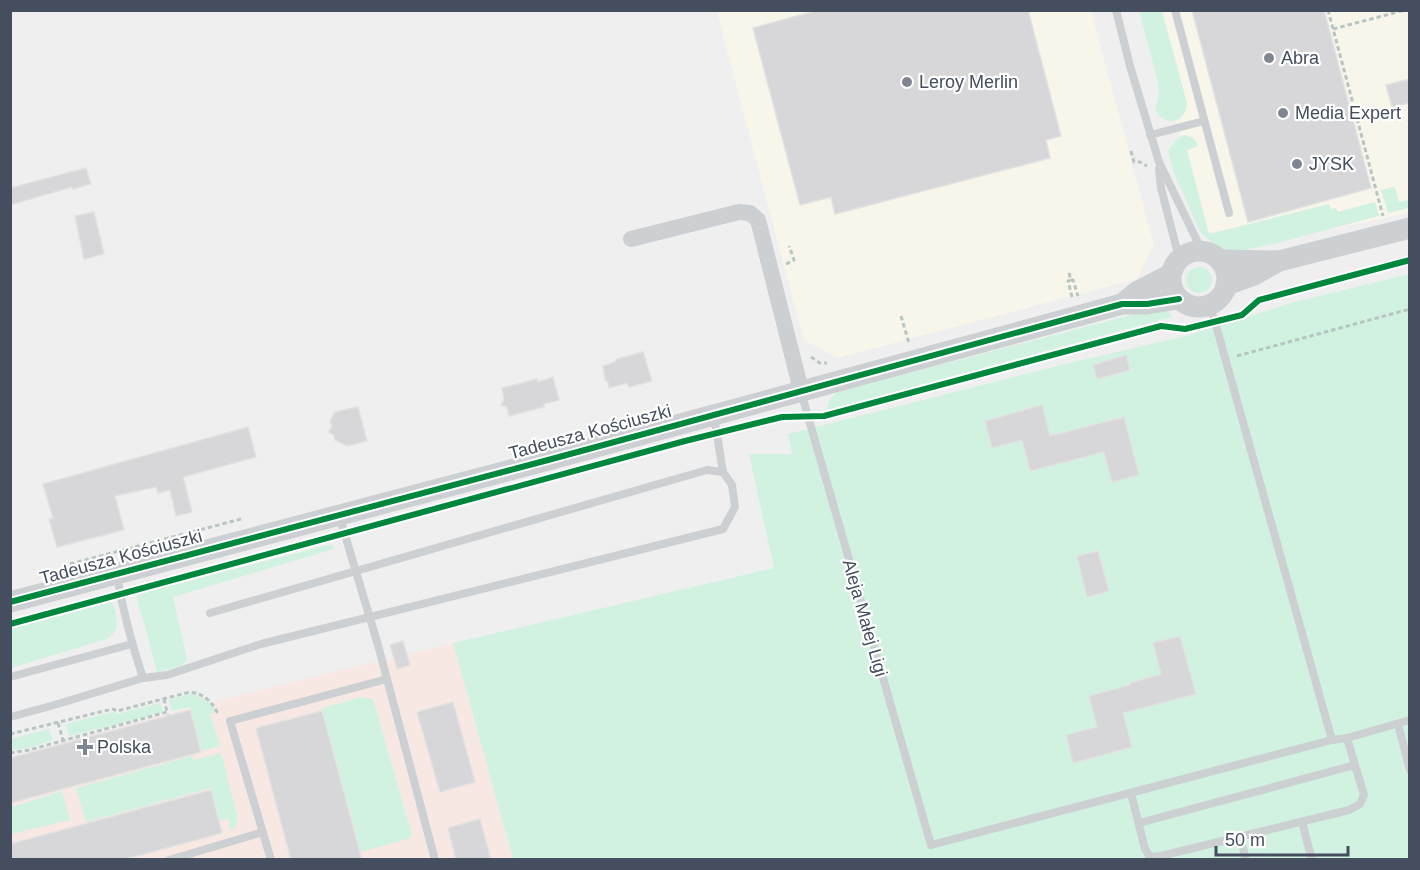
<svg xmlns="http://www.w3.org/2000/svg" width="1420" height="870" viewBox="0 0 1420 870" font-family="Arial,sans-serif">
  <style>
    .commercial { fill: #f8f5ea }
    .medical { fill: #f8e8e4 }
    .green { fill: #d1f2e1 }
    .building { fill: #d7d7d9; stroke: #e1e1e2; stroke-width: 1.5 }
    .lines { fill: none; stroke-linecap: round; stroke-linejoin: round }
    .path { stroke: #b7c5c3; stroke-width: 3; stroke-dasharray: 4.5 3; stroke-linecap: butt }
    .service { stroke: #cdd0d3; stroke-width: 8 }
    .minor { stroke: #cdd0d3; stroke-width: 16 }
    .tertiary { stroke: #cdd0d3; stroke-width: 21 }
    .cycleway-casing { stroke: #fff; stroke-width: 10 }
    .cycleway { stroke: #00873e; stroke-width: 6 }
    .poi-dot { fill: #808691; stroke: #fff; stroke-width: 2 }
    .labels { text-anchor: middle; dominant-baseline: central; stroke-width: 4.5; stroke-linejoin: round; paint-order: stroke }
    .poi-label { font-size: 18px; fill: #444e5e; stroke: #fff; text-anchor: start }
    .street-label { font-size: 18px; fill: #444e5e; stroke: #fff }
  </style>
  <rect width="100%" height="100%" fill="#f0efef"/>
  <g class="commercial">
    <path d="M717,11H1091L1154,245L1137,279L837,358L804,340L767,203Z"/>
    <path d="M1145,11H1409V213L1246,246L1220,234L1207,231Z"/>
  </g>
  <path class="medical" d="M453,643L513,859L11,860V757L193,707Z"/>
  <g class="green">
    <path d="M1139,11H1162L1187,103C1186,124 1165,127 1155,110L1159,95L1158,82Z"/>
    <path d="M1184,135C1192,136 1196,139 1198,146L1187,150L1209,234L1329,204L1331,209L1336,208L1338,212L1375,202L1379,216L1273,244L1245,250L1236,254L1215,245L1200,232L1172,168L1168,150L1177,139Z"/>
    <path d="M1393,187L1395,188L1399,202L1409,200V208L1388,213L1381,190Z"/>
    <circle cx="1199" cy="280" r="13"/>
    <path d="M1409,274V859H513L453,643L774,568L749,454H792L788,434L1069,363L1182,337L1291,303Z"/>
    <path d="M1166,306L1172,317L827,410C828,401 832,395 840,391Z"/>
    <path d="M332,544L334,549L173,597L187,659L182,666L157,672L136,594Z"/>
    <path d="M112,602C118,617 121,629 107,639L11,668V629Z"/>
    <path d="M191,694L197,695L212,704L215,712L210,714L220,746L202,751L190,707L172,711L169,700Z"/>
    <path d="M361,697L373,699L412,835L408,839L361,852L322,708Z"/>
    <path d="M160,703L163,712L69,736L66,724L113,712L117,714Z"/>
    <path d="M49,729L53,740L28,748L11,750V739Z"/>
    <path d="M221,753L238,818L236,826L231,831L228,819L220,820L211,788L86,822L76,788L192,756L194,760Z"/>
    <path d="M62,791L70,820L11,834V807Z"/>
  </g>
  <g class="building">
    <path d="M819,10H1028L1061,136L1046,140L1050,158L835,214L831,197L800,205L753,28Z"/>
    <path d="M1192,10H1324L1371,188L1248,222Z"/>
    <path d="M1410,79V103L1392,107L1386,85Z"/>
    <path d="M86,168L91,184L73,189L72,187L10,205V188Z"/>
    <path d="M94,212L104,254L84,259L75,216Z"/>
    <path d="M643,352L652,381L629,387L627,383L609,388L608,382L605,380L603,366L615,362L617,359Z"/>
    <path d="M1126,355L1130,370L1097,379L1093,365Z"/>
    <path d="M553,377L559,400L544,404V407L509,416L507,407L501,405L504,400L502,388L537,379L538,382Z"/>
    <path d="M1042,405L1050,436L1124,417L1139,475L1112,482L1104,452L1030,471L1022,440L992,448L985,421Z"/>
    <path d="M358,407L367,441L347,446L335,440L334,435L329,432L332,426L330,421L335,412Z"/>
    <path d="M248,427L256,457L183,477L192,512L176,516L170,490L158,493L156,487L115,496L124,530L57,547L49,519L53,518L43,484Z"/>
    <path d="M1098,551L1109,591L1087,597L1077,556Z"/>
    <path d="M1180,636L1196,694L1123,713L1132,747L1073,763L1066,735L1097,727L1089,696L1130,685V683L1161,674L1153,643Z"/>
    <path d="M403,641L410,665L397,669L390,645Z"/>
    <path d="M453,702L475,782L440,792L417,712Z"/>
    <path d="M190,710L201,752L10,803V758Z"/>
    <path d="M322,711L362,860H291L256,728Z"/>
    <path d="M211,790L222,833L122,860H10V844Z"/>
    <path d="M480,819L491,860H456L448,828Z"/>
  </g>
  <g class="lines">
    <g class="path">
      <path d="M1328,10L1383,216"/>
      <path d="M1333,29L1405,10"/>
      <path d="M1131,151L1134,162H1140L1147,166"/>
      <path d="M786,264L794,260L789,246"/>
      <path d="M1069,273L1071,280L1068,281L1072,297"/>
      <path d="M1071,280H1073L1078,296"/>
      <path d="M901,316L909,343"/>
      <path d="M1237,356L1410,309"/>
      <path d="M811,357L820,363H827"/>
      <path d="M70,564L241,519"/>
      <path d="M164,699L167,712"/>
      <path d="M58,723L64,743"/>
      <path d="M10,734L104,711L113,709L117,711L190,692C205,694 212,702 218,714"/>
      <path d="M10,753L29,750L167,712L168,715"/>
    </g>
    <g class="service">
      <path d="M1116,10L1130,66L1159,162L1202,251"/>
      <path d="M1175,10L1229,213"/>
      <path d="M1150,135L1204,121"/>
      <path d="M1159,169L1161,188L1177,250L1178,260"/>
      <path d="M801,392L931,845L1332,740L1215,322L1209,305"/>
      <path d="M714,416L723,472"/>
      <path d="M339,515L378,645L435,860"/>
      <path d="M10,677L132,644"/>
      <path d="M143,678L167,675L261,644L723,529L735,507L732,485L723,472L707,470L210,613"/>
      <path d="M10,717L51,706L143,678C132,644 122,609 117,574"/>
      <path d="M1398,724L1410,770"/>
      <path d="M1332,740L1347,738L1410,720"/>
      <path d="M1131,793L1145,849L1150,857L1161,856L1349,810L1360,804L1364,795L1347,738"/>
      <path d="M1302,822L1312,860"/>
      <path d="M1139,823L1355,765"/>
      <path d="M1240,837L1246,860"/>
      <path d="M169,860L263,832"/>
      <path d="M271,860L230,721L387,679"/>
    </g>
    <path class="minor" d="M631,239L739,212L750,213L758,220L801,390"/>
    <g class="tertiary">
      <circle cx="1199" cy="279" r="28"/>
      <path d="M1220,260L1279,261"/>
      <path d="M1226,285L1254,275L1279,261L1410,228"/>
      <path d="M1122,304L1138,291L1171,274"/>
      <path d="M10,602L548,460L1122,304H1147L1179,299"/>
    </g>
    <g class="cycleway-casing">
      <g id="cycleway">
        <path d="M10,602L548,460L1122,304H1147L1179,299"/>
        <path d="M10,624L685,441L782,417L824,416L1161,326L1185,329L1242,315L1259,300L1410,260"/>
      </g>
    </g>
    <use href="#cycleway" class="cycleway"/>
  </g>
  <g class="poi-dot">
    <circle cx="1269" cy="58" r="6"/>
    <circle cx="907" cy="82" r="6"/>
    <circle cx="1283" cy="113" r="6"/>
    <circle cx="1297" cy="164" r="6"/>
    <path d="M82 738h6v6h6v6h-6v6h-6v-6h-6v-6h6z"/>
  </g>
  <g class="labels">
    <g class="poi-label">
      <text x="1281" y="58">Abra</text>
      <text x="919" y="82">Leroy Merlin</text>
      <text x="1295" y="113">Media Expert</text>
      <text x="1309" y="164">JYSK</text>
      <text x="97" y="747">Polska</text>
    </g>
    <g class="street-label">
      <text transform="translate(590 432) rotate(-15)">Tadeusza Kościuszki</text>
      <text transform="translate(121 557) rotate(-15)">Tadeusza Kościuszki</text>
      <text transform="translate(865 618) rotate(74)">Aleja Małej Ligi</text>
    </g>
  </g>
  <rect width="1420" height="870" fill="none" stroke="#444e5e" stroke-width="24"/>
  <path d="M1216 846v9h132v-9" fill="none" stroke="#444e5e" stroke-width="3"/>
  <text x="1225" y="846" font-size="18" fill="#444e5e" stroke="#ffffff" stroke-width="4.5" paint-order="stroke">50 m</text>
</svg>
